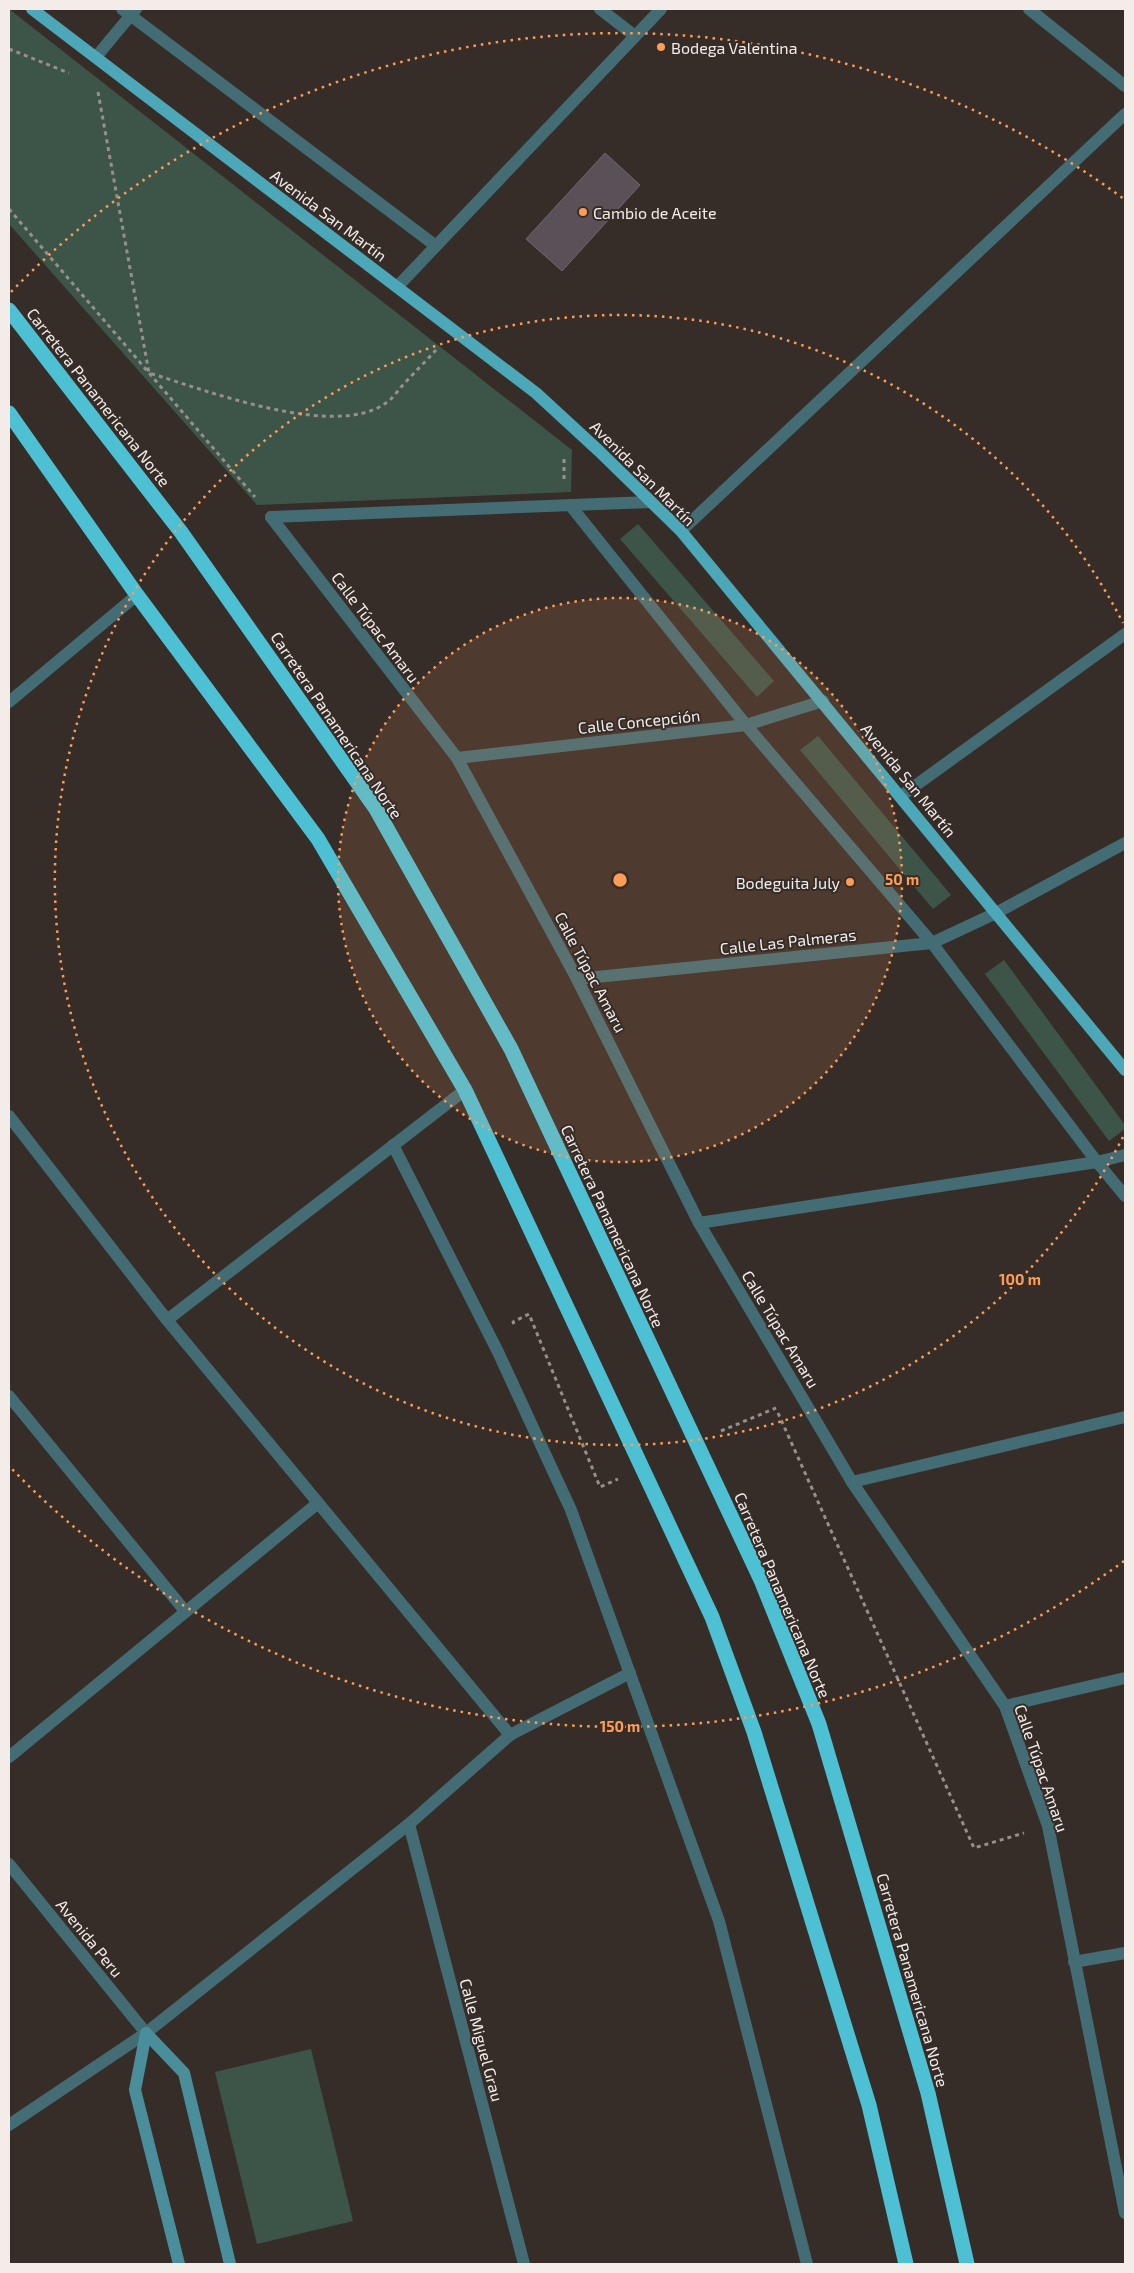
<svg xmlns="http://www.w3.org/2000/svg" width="1134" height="2273" viewBox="0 0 1134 2273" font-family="'Exo 2',sans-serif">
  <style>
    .green { fill: #3d5549 }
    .building { fill: #5a5158; stroke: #6f666d }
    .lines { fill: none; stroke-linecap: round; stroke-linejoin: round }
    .path { stroke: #978f8b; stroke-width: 3; stroke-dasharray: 4 4; stroke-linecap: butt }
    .lane { stroke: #436c74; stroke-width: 12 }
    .street { stroke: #436c74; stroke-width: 12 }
    .secondary { stroke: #4a8e9b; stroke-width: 12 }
    .primary { stroke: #4ca8b9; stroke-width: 12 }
    .highway { stroke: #4dc0d4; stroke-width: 15 }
    .ring { fill: none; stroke: #fe9c57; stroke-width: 2.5; stroke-dasharray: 2.5 5 }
    .poi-dot { fill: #fe9c57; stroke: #362d28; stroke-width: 2 }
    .labels { text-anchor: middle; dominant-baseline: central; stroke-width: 4; stroke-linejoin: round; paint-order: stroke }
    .poi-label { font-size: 16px; fill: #f3ece9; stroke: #362d28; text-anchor: start }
    .street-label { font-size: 16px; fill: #f3ece9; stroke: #362d28 }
    .centre { fill: #fe9c57; stroke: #362d28; stroke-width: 2.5 }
    .ring-label { font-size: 15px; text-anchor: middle; font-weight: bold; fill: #fe9c57; stroke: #362d28; stroke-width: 4; stroke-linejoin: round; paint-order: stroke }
  </style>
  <rect width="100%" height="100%" fill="#362d28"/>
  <g class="green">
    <path d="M9,9L572,450L571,492L257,505L9,224Z"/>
    <path d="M638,524L774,681L757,697L620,539Z"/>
    <path d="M818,736L951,895L933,909L800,750Z"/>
    <path d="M1004,960L1125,1125V1129L1109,1141L985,974Z"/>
    <path d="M311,2049L353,2221L257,2244L215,2072Z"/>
  </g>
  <path class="building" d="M605,153L640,185L562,271L526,239Z"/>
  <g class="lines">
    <g class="path">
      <path d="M9,49L69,73"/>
      <path d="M98,92L149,373C206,390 334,440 386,403C392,399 397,392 402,386C413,374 425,362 436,350"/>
      <path d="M9,209L255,497"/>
      <path d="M564,479V456"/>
      <path d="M514,1324L513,1322L529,1314L600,1487L618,1479"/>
      <path d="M778,1413L974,1848L1024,1833"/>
      <path d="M721,1431L776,1408"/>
    </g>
    <path class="lane" d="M9,1396L185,1611"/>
    <g class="street">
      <path d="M122,9L436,246"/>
      <path d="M600,9L635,36"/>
      <path d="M1029,9L1125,86"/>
      <path d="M96,57L136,9"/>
      <path d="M397,287L661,9"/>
      <path d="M570,505L746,725L932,943L1097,1162L1125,1196"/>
      <path d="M271,517L457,758L577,979L699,1223L852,1482L1005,1706L1048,1826L1125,2213"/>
      <path d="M271,517L650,502"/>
      <path d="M681,531L1125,114"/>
      <path d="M9,702L137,595"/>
      <path d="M457,758L746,725L823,701"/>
      <path d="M901,796L1125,634"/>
      <path d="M577,979L932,943L996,913L1125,843"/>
      <path d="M9,1116L167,1320L510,1735"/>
      <path d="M393,1145L498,1352L571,1510L719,1921L807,2264"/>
      <path d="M699,1223L1097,1162L1125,1155"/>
      <path d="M167,1320L465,1090"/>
      <path d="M852,1482L1125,1417"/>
      <path d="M1005,1706L1125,1678"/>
      <path d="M9,1757L318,1503"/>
      <path d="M409,1824L524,2264"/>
      <path d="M9,1864L146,2033"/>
      <path d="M1074,1962L1125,1953"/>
      <path d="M9,2125L146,2033L409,1824L510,1735L630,1673"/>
    </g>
    <g class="secondary">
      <path d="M146,2033L184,2073L230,2264"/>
      <path d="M146,2033L135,2090L179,2264"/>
    </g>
    <path class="primary" d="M32,9L536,393L599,451L681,531L1125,1070"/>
    <g class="highway">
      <path d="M9,310L181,532L376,809L511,1049L761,1580L819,1724L928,2093L967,2264"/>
      <path d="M9,413L137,595L318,839L465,1090L712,1617L754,1732L869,2105L906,2264"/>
    </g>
  </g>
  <circle cx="620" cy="880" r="282" fill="#fe9c57" fill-opacity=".12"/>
  <g class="ring">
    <circle cx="620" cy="880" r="282"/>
    <path d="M1123 1137A565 565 0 1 1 1123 623"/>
    <path d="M1124 1561A847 847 0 0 1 11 1468M11 292A847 847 0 0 1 1124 199"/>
  </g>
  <g class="poi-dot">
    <circle cx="661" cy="47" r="5"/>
    <circle cx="583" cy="212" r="5"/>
    <circle cx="850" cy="882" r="5"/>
  </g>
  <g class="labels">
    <g class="poi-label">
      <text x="671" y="47">Bodega Valentina</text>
      <text x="593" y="212">Cambio de Aceite</text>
      <text x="840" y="882" text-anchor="end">Bodeguita July</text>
    </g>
    <g class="street-label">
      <text transform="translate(329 215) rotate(37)">Avenida San Martín</text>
      <text transform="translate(99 397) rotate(52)">Carretera Panamericana Norte</text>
      <text transform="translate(643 473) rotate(45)">Avenida San Martín</text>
      <text transform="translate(376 627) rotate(53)">Calle Túpac Amaru</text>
      <text transform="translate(639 721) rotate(-6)">Calle Concepción</text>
      <text transform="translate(337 725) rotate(56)">Carretera Panamericana Norte</text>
      <text transform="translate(909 780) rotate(51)">Avenida San Martín</text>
      <text transform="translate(788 941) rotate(-6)">Calle Las Palmeras</text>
      <text transform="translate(591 972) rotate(62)">Calle Túpac Amaru</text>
      <text transform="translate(613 1226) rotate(65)">Carretera Panamericana Norte</text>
      <text transform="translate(781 1329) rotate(59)">Calle Túpac Amaru</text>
      <text transform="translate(783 1595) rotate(67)">Carretera Panamericana Norte</text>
      <text transform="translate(1042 1768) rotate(71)">Calle Túpac Amaru</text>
      <text transform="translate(90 1938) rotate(51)">Avenida Peru</text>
      <text transform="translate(913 1980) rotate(74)">Carretera Panamericana Norte</text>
      <text transform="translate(482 2040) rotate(75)">Calle Miguel Grau</text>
    </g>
  </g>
  <circle cx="620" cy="880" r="8" class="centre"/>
  <g class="ring-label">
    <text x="902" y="885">50 m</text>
    <text x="1020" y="1285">100 m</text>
    <text x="620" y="1732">150 m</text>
  </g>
  <rect width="1134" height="2273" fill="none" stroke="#f3ece9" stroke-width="20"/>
</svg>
